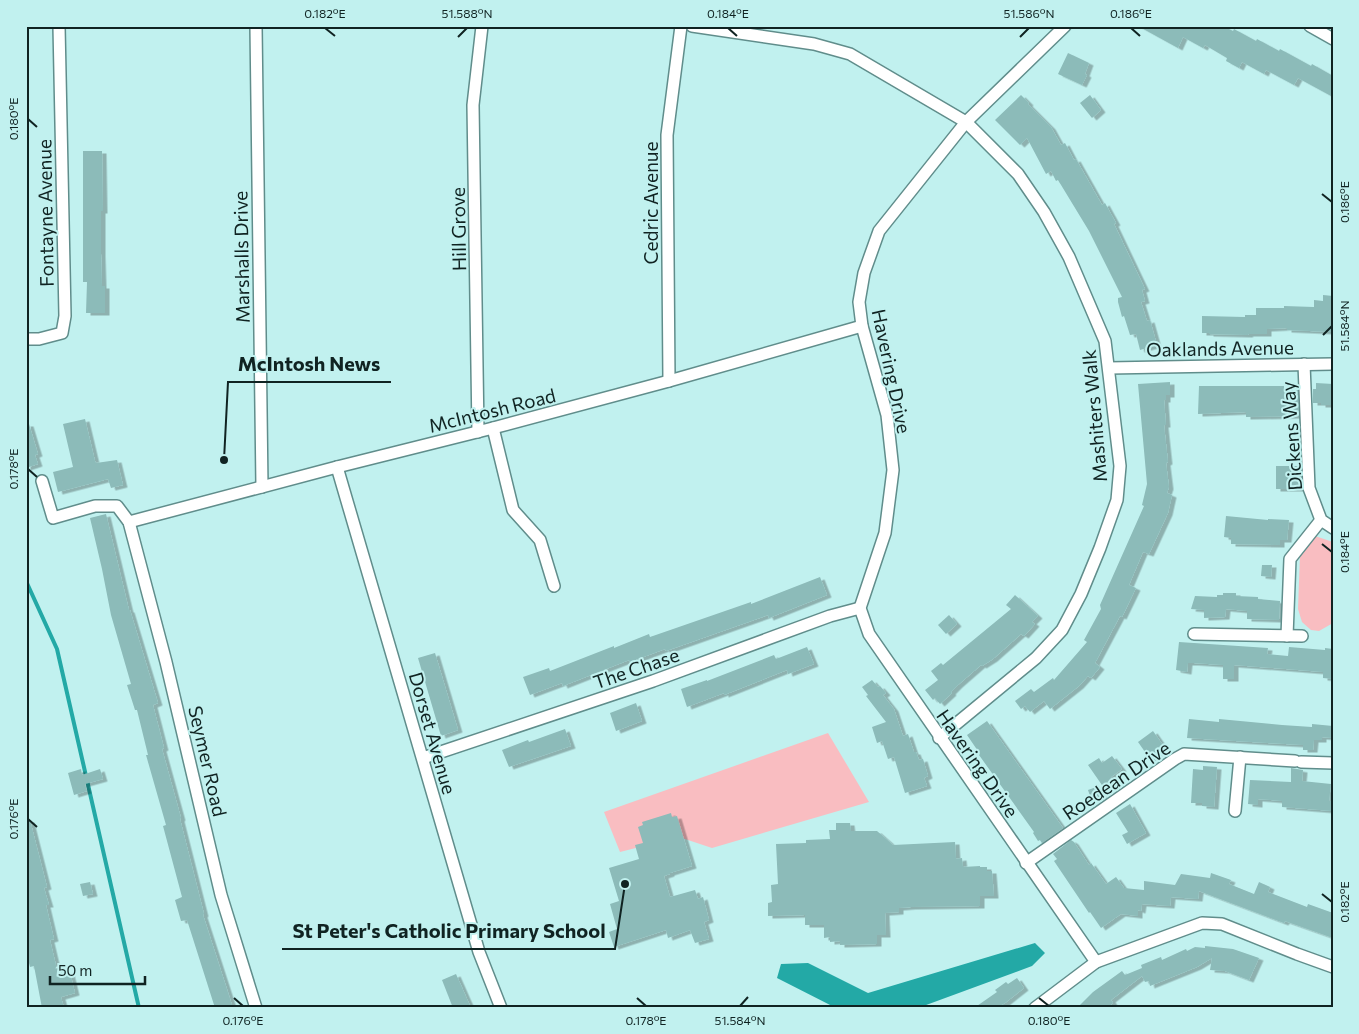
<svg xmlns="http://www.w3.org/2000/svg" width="1359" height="1034" viewBox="0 0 1359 1034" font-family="Commissioner,sans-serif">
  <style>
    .green { fill: #f9bdc1 }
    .water { fill: #23a9a6 }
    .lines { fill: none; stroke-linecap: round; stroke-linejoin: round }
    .stream { stroke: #23a9a6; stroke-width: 4 }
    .building { fill: #8cbbb9; filter: url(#shadow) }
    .street-casing { stroke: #608d8b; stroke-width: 14 }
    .street { stroke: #fff; stroke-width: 11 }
    .ticks { fill: none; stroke: #102322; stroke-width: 2 }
    .labels { text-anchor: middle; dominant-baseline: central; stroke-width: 4; stroke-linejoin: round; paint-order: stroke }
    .street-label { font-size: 19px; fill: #102322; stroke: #c1f1ef }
    .leader { fill: none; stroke: #102322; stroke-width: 2 }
    .callout-dot { fill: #102322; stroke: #c1f1ef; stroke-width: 2 }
    .callout-label { font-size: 20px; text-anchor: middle; font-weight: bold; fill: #102322; stroke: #c1f1ef; stroke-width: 4; stroke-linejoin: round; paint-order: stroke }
    .neatline { fill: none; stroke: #102322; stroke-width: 2 }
    .ticks-label { font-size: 12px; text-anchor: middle; fill: #102322 }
  </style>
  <defs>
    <filter id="shadow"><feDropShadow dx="4.5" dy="2.5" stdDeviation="0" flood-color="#0004"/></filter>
  </defs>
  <rect width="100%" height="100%" fill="#c1f1ef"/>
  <g class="green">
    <path d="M1315,536L1333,542V623L1319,631L1311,630L1302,622L1298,609L1300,555Z"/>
    <path d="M828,733L869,802L712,848L679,837L620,852L604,812Z"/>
  </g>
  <path class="water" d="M1035,943L1045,953L1032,966L918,1008H836L777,978L781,964L808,963L868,993Z"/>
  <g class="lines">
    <path class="stream" d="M26,581L57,649L139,1008"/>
  </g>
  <g class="building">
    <path d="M1138,26H1223L1233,31L1234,29L1256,41L1257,39L1279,51L1280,49L1311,66L1312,64L1333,76V97L1298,78L1294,85L1266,70L1264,74L1242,62L1239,68L1226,61L1227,58L1205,45L1203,48L1183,37L1178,48Z"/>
    <path d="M1068,53L1089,63L1085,74L1087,75L1082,85L1058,74Z"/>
    <path d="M1021,95L1029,103L1028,104L1051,127L1061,145L1065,143L1074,160L1076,159L1102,205L1105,203L1116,223L1114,224L1145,289L1142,290L1145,301L1141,302L1147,321L1150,320L1157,345L1140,350L1136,334L1130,335L1124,316L1122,317L1118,302V298L1122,297L1089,231L1058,180L1056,181L1051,171L1046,174L1027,138L1020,145L995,120Z"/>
    <path d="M1090,95L1101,110L1092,118L1080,103Z"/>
    <path d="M83,151H102L103,211H101V254L102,286H105V313H86L87,282H83Z"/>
    <path d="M1323,295L1333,296V332L1287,330V328L1267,329V334H1249L1248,335L1209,334V333H1202V316L1245,317V315H1256V308H1284V306L1314,307V300L1323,301Z"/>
    <path d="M1170,382V395H1166V400H1164L1166,425H1164L1168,462L1166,463L1169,487L1167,493L1172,495L1168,513L1149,554L1143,552L1129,585L1136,588L1122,617L1120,616L1095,663L1100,667L1091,678L1088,676L1079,686L1050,709L1044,701L1030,712L1025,706L1021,709L1015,701L1031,689L1034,692L1053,678L1054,680L1087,642L1084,640L1101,609L1100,605L1144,506L1142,505L1147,484L1138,384Z"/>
    <path d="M1316,383L1333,384V405H1321V403H1313V389H1316Z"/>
    <path d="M1199,386H1284V390H1298L1299,416L1246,417V412L1198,414Z"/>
    <path d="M85,419L95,461L96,463L117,460L123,485L111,488L108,479L58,492L53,472L73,467L63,424Z"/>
    <path d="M26,424H29L38,454L35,455L38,464L26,468Z"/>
    <rect x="1276" y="466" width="23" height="23"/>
    <path d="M106,514L129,610H130L158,703L153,705L164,748L162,749L181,818L180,819L204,914L203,915L233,1008H215L187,920L181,921L175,900L182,897L163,826L166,825L146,755H148L137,710H135L127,685L131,684L111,615L102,569L90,518Z"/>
    <path d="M1226,516L1268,520V519L1289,520L1287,540H1280V545L1231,544V538L1224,537Z"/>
    <path d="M1262,565H1272L1271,577L1261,576Z"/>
    <path d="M820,577L827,595L769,618L768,615L666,651L665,649L630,662L629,660L563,686L562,683L530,695L523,677L549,668L550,671L614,646V648L649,634L650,637L751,602V604Z"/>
    <path d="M1223,593H1236V596L1258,597V599L1280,601L1279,620L1247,619V611L1226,609L1225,617L1204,618V610L1191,609L1195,596L1217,597V595H1223Z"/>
    <path d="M1015,595L1038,616L1032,622L1035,624L1024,636L1021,634L993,659L982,666L981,665L958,685L951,692L952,693L940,704L935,698L933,700L925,690L938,680L931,671L941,663L943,665L1011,609L1006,605Z"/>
    <path d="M949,615L957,624L946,634L938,625Z"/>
    <path d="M1179,642L1268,648L1267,654L1288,656L1289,647L1325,650V648L1333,649V679L1323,678V672L1234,665V679H1223V665L1194,663H1188L1187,672L1176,670Z"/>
    <path d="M807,647L814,664L788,674L787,670L724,695V693L687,707L681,689L707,680V681L774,655L776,659Z"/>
    <path d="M435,653L458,730L441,736L418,658Z"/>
    <path d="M872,680L878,687L880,686L886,693L883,695L894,709L903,736L908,734L914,752H916L919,760L923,759L928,776L924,778L927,786L905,793L894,757L888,759L882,741L877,743L872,727L886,722L866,696L868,695L862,687Z"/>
    <path d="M636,703L642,721L616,731L610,713Z"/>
    <path d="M1189,719L1219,722V719L1282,725L1312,727V724L1333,726V738L1322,737V740H1314L1313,750H1303V745L1187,738Z"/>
    <path d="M987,721L1063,828L1042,843L1040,840L1038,841L1033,833L1034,832L979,755L980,754L967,735Z"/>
    <path d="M565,729L571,746L509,767L502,750L528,740L529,742Z"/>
    <path d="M1153,731L1165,748L1150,759L1138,742Z"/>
    <path d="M1112,756L1122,769L1111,777L1114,781L1104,788L1088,765L1099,758L1102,763Z"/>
    <path d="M1203,766L1217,767L1214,807L1202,806V803H1191L1193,769L1203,770Z"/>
    <path d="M1291,768L1303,770L1302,781L1331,784L1329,801H1333V811L1282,807V801L1271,800L1258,799V805L1248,804L1250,780L1291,782Z"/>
    <path d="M81,769L82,775L100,769L103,779L85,784L87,791L74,795L68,773Z"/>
    <path d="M1099,786L1102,796L1091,799L1088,790Z"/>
    <path d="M1130,804L1146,833L1127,844L1122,835L1128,832L1116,813Z"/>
    <path d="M671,813L672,817L677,816L692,866L670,873V874L664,876L670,897L695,890L698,899L703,897L709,920L704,922L709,939L695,943L690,930L668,938L666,930L614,947L609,932L617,929L610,904L619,901L609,868L639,859L635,845L643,843L638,827L643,825L642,822Z"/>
    <path d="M26,820H30L47,887L44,888L49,905H46L54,939L50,940L58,974L70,972L75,993L61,997L64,1008H42L34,966L30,967L26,951V938L28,937L26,928Z"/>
    <path d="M836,823H850L851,831H877L893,845L955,842L956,859L962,858L963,867L980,866V867H987V871H992L994,896H980V906L911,907L899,908V912L885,913L886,935H877V944L840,945V941L830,942V937L824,938V925H805V915L768,916V903L772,902L771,885L778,884L776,844L806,843V840L830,839L829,830H836Z"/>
    <path d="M1071,840L1074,842L1089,865L1091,863L1106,884L1116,877L1124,888L1144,890V881L1175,885L1181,874L1210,878L1211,873L1231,880L1229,884L1254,894L1259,882L1270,887L1268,892L1307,907L1308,904L1333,913V938L1285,921L1284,923L1199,891L1198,899L1171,897L1170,906L1142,904L1141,911L1138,910V916L1121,914L1101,928L1090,912L1089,913L1054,861L1057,859L1053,854Z"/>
    <path d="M90,882L93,894L83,896L80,884Z"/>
    <path d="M1205,946L1233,949L1259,958L1249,980L1225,971L1210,970L1212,958L1197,967L1150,986L1149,981L1145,982L1142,976L1111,1000L1113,1003L1107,1008H1077L1093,992L1122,971L1125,975L1142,968L1141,965L1161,957L1162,960L1186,949L1187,951L1195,947L1205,948Z"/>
    <path d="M456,974L471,1008H453L442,980Z"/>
    <path d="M1017,978L1024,988L1005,1003L996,1008H974L997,992L995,990L1006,982L1008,984Z"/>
  </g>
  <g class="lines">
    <g class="street-casing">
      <g id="street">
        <path d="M256,26L262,487"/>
        <path d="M692,26L814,44L850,54L966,122L1018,174L1044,212L1069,257L1105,341L1120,466L1117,500L1100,548L1081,594L1062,630L1036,658L939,738"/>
        <path d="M1065,26L966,122L879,231L864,273L859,302L862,326L887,415L893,470L885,533L860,608L869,634L1096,962"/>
        <path d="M1310,26L1333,39"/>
        <path d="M26,339H39L62,333L65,316L59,26"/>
        <path d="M1304,364L1309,488L1321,520L1333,528"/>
        <path d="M1109,368L1333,364"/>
        <path d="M669,381L667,135L681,26"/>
        <path d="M493,428L513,510L540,540L554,586"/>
        <path d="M478,432L473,105L482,26"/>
        <path d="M337,467L479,952L501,1008"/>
        <path d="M42,481L53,518L95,506H117L129,522L166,662L221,895L256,1008"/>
        <path d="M129,522L337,467L493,428L669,381L862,326"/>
        <path d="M1194,634L1302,636"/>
        <path d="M1287,636L1290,559L1321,520"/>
        <path d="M423,758L653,681L830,616L860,608"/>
        <path d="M1301,762L1333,763"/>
        <path d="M1235,811L1240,757"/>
        <path d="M1026,863L1175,759L1184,754L1295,761"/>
        <path d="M1035,1008L1096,962L1202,923L1222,924L1297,954L1333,967"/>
      </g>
    </g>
    <use href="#street" class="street"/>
  </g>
  <path class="ticks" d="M325,28L335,36M728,28L737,36M1131,28L1140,36M458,37L467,28M1020,37L1029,28M28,119L37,127M1322,194L1332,202M1323,335L1332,326M28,469L37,477M1322,544L1332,552M28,819L37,827M1322,894L1332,902M234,998L243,1006M637,998L646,1006M1039,998L1049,1006M740,1006L748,997"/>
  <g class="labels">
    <g class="street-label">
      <text transform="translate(650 203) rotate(-90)">Cedric Avenue</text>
      <text transform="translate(45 213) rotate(-91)">Fontayne Avenue</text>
      <text transform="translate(458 229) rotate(-91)">Hill Grove</text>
      <text transform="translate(241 257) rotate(-91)">Marshalls Drive</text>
      <text transform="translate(1220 348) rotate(-1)">Oaklands Avenue</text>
      <text transform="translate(892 371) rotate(78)">Havering Drive</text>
      <text transform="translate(492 410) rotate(-14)">McIntosh Road</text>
      <text transform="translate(1094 416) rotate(-95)">Mashiters Walk</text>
      <text transform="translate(1291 436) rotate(-94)">Dickens Way</text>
      <text transform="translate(636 668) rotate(-19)">The Chase</text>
      <text transform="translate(433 733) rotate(74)">Dorset Avenue</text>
      <text transform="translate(208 761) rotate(77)">Seymer Road</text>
      <text transform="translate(978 763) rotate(55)">Havering Drive</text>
      <text transform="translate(1116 780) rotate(-34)">Roedean Drive</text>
    </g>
  </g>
  <path class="leader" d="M224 460L228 382H391M625 884L615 949H282"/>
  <g class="callout-dot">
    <circle cx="224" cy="460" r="5"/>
    <circle cx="625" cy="884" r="5"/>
  </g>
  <g class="callout-label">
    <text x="309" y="371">McIntosh News</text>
    <text x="449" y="938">St Peter's Catholic Primary School</text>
  </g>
  <rect width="1359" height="1034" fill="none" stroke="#c1f1ef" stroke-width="55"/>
  <path d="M50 976v8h95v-8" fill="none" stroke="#102322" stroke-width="2.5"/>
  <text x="58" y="976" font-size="15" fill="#102322" stroke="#c1f1ef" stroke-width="4" paint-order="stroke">50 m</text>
  <rect x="28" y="28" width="1304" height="978" class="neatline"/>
  <g class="ticks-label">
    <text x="325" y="18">0.182°E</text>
    <text x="467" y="18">51.588°N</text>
    <text x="728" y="18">0.184°E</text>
    <text x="1029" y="18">51.586°N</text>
    <text x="1131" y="18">0.186°E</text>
    <text transform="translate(14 119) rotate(-90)" y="4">0.180°E</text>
    <text transform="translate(1345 202) rotate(-90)" y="4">0.186°E</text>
    <text transform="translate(1345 326) rotate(-90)" y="4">51.584°N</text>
    <text transform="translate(14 469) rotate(-90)" y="4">0.178°E</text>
    <text transform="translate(1345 552) rotate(-90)" y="4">0.184°E</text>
    <text transform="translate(14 819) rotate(-90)" y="4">0.176°E</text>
    <text transform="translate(1345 902) rotate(-90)" y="4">0.182°E</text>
    <text x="243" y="1025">0.176°E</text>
    <text x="646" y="1025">0.178°E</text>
    <text x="740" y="1025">51.584°N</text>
    <text x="1049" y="1025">0.180°E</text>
  </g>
</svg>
